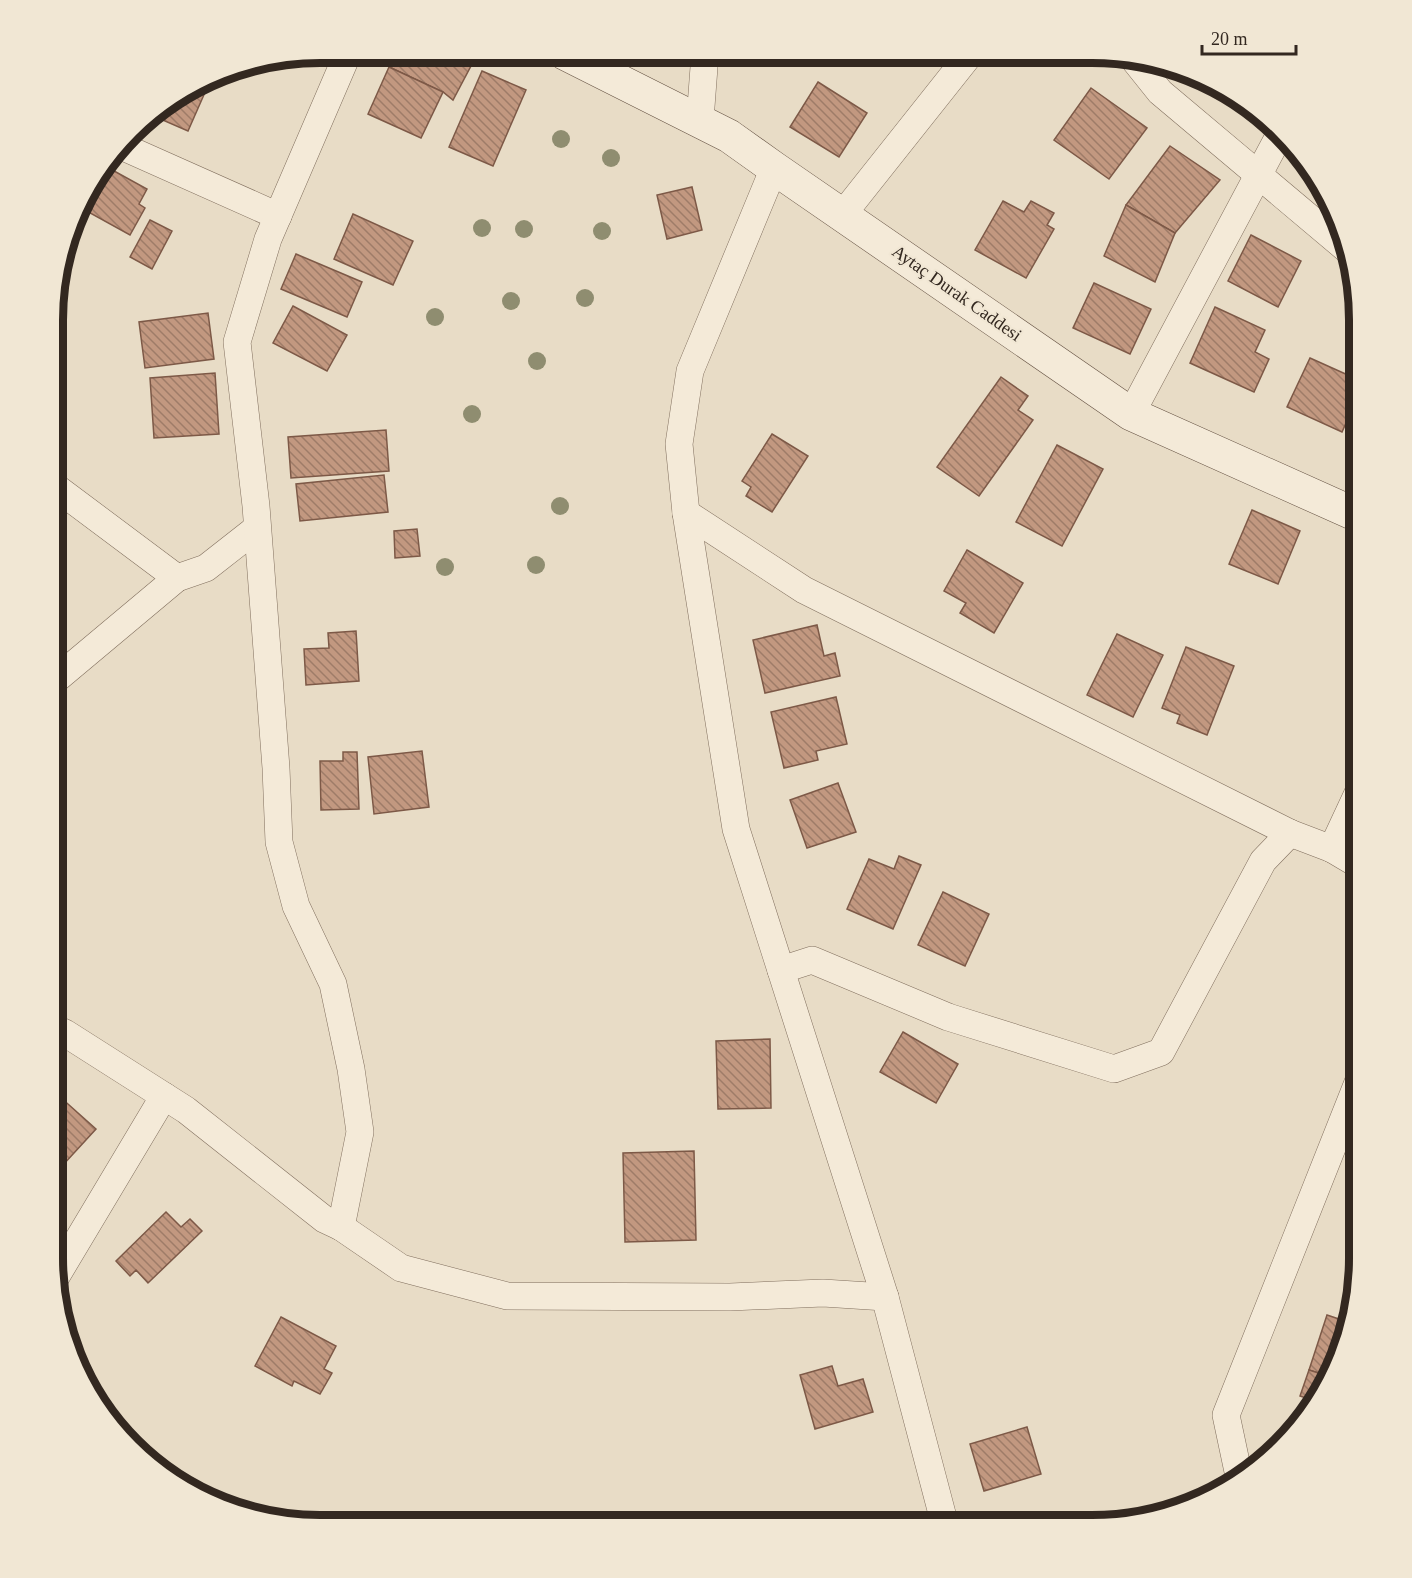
<svg xmlns="http://www.w3.org/2000/svg" width="1412" height="1578" viewBox="0 0 1412 1578" font-family="'Times New Roman',serif">
  <style>
    .building { fill: url(#building-back-hatch); stroke: #7d5947; stroke-width: 1.5 }
    .lines { fill: none; stroke-linecap: round; stroke-linejoin: round }
    .street-casing { stroke: #816f5e; stroke-width: 28 }
    .secondary-casing { stroke: #635041; stroke-width: 34 }
    .street { stroke: #f4ead8; stroke-width: 27 }
    .secondary { stroke: #f4ead8; stroke-width: 33 }
    .tree { fill: #8f8d70 }
    .labels { text-anchor: middle; dominant-baseline: central; stroke-width: 4.5; stroke-linejoin: round; paint-order: stroke }
    .street-label { font-size: 18px; fill: #332820; stroke: #f1e7d4 }
    .rim { fill: none; stroke: #332820; stroke-width: 8 }
  </style>
  <defs>
    <pattern id="building-back-hatch" width="6" height="6" patternUnits="userSpaceOnUse" patternTransform="scale(1.5)"><rect width="6" height="6" fill="#c29880"/><path d="M-1 5l2 2M0 0l6 6M5-1l2 2" fill="none" stroke="#9e7c68"/></pattern>
  </defs>
  <rect width="100%" height="100%" fill="#e8dcc6"/>
  <g class="building">
    <path d="M396,53H451L472,64L453,100L443,92L389,67Z"/>
    <path d="M389,67L443,92L421,138L368,114Z"/>
    <path d="M482,71L526,90L493,166L449,147Z"/>
    <path d="M210,81L188,131L151,115Z"/>
    <path d="M818,82L867,113L839,157L790,127Z"/>
    <path d="M1091,88L1147,128L1109,179L1054,140Z"/>
    <path d="M1170,146L1220,180L1175,233L1126,205Z"/>
    <path d="M105,166L147,189L139,204L145,208L130,235L81,208L93,180Z"/>
    <path d="M692,187L702,230L667,239L657,195Z"/>
    <path d="M1003,201L1024,212L1031,201L1054,213L1047,225L1054,229L1026,278L975,250Z"/>
    <path d="M1126,205L1175,233L1155,282L1104,256Z"/>
    <path d="M353,214L413,241L393,285L334,259Z"/>
    <path d="M150,220L172,231L152,269L130,257Z"/>
    <path d="M1251,235L1301,261L1278,307L1228,281Z"/>
    <path d="M296,254L362,282L347,317L281,289Z"/>
    <path d="M1094,283L1151,309L1130,354L1073,328Z"/>
    <path d="M293,306L347,335L327,371L273,343Z"/>
    <path d="M1215,307L1265,330L1255,352L1269,359L1254,392L1190,363Z"/>
    <path d="M208,313L214,359L145,368L139,322Z"/>
    <path d="M1310,358L1359,380V394L1342,432L1287,407Z"/>
    <path d="M215,373L219,434L154,438L150,378Z"/>
    <path d="M1001,377L1028,396L1018,410L1033,420L979,496L937,467Z"/>
    <path d="M1359,425V451L1349,446Z"/>
    <path d="M386,430L389,471L291,478L288,437Z"/>
    <path d="M772,434L808,456L772,512L746,496L751,487L742,481Z"/>
    <path d="M1057,445L1103,469L1062,546L1016,522Z"/>
    <path d="M384,475L388,512L300,521L296,484Z"/>
    <path d="M1252,510L1300,531L1278,584L1229,564Z"/>
    <path d="M417,529L420,556L395,558L394,531Z"/>
    <path d="M967,550L1023,583L994,633L960,613L966,603L944,591Z"/>
    <path d="M817,625L824,656L835,653L840,676L765,693L753,640Z"/>
    <path d="M356,631L359,681L306,685L304,649L329,648L328,633Z"/>
    <path d="M1117,634L1163,655L1133,717L1087,695Z"/>
    <path d="M1186,647L1234,666L1207,735L1177,723L1180,715L1162,708Z"/>
    <path d="M836,697L847,744L816,751L818,760L784,768L771,712Z"/>
    <path d="M422,751L429,807L374,814L368,757Z"/>
    <path d="M343,752H357L359,809L321,810L320,761H343Z"/>
    <path d="M838,783L856,832L807,848L790,800Z"/>
    <path d="M899,856L921,865L893,929L847,909L869,859L894,869Z"/>
    <path d="M943,892L989,914L965,966L918,945Z"/>
    <path d="M903,1032L958,1064L936,1103L880,1072Z"/>
    <path d="M770,1039L771,1108L718,1109L716,1041Z"/>
    <path d="M59,1096L96,1129L63,1165L53,1156V1102Z"/>
    <path d="M694,1151L696,1240L625,1242L623,1153Z"/>
    <path d="M166,1212L181,1227L190,1219L202,1231L148,1283L136,1270L130,1276L116,1261Z"/>
    <path d="M1327,1315L1345,1321L1328,1376L1309,1370Z"/>
    <path d="M281,1317L336,1346L324,1369L332,1373L320,1394L294,1381L292,1386L255,1366Z"/>
    <path d="M832,1366L838,1386L863,1379L873,1412L815,1429L800,1375Z"/>
    <path d="M1309,1370L1328,1376L1323,1392L1315,1401L1300,1396Z"/>
    <path d="M1027,1427L1041,1474L984,1491L970,1444Z"/>
    <path d="M1058,1512L1061,1525H1002Z"/>
  </g>
  <g class="lines">
    <g class="street-casing">
      <g id="street">
        <path d="M1132,57L1160,92L1349,251"/>
        <path d="M700,120L705,54"/>
        <path d="M121,146L278,216"/>
        <path d="M774,168L690,371L679,444L686,513L736,829L885,1297L945,1525"/>
        <path d="M843,214L970,54"/>
        <path d="M1131,414L1279,136"/>
        <path d="M54,486L177,578"/>
        <path d="M686,513L804,590L1290,833L1332,849L1359,865"/>
        <path d="M54,681L177,578L206,568L257,528"/>
        <path d="M1332,849L1359,791"/>
        <path d="M781,970L812,960L948,1017L1114,1069L1161,1052L1263,861L1290,833"/>
        <path d="M54,1028L65,1033L186,1110L324,1219L341,1227L401,1268L507,1296L730,1297L823,1293L885,1297"/>
        <path d="M341,1227L360,1132L351,1069L333,984L296,906L279,842L276,768L256,506L237,342L268,239L348,53"/>
        <path d="M54,1280L164,1096"/>
        <path d="M1240,1481L1226,1415L1359,1080"/>
      </g>
    </g>
    <g class="secondary-casing">
      <path id="secondary" d="M564,53L729,136L774,168L1131,414L1359,516"/>
    </g>
    <use href="#street" class="street"/>
    <use href="#secondary" class="secondary"/>
  </g>
  <g class="tree">
    <circle cx="561" cy="139" r="9"/>
    <circle cx="611" cy="158" r="9"/>
    <circle cx="482" cy="228" r="9"/>
    <circle cx="524" cy="229" r="9"/>
    <circle cx="602" cy="231" r="9"/>
    <circle cx="585" cy="298" r="9"/>
    <circle cx="511" cy="301" r="9"/>
    <circle cx="435" cy="317" r="9"/>
    <circle cx="537" cy="361" r="9"/>
    <circle cx="472" cy="414" r="9"/>
    <circle cx="560" cy="506" r="9"/>
    <circle cx="536" cy="565" r="9"/>
    <circle cx="445" cy="567" r="9"/>
  </g>
  <g class="labels">
    <g class="street-label">
      <text transform="translate(957 293) rotate(35)">Aytaç Durak Caddesi</text>
    </g>
  </g>
  <path d="M0 0H1412V1578H0ZM320 63H1092A257 257 0 0 1 1349 320V1258A257 257 0 0 1 1092 1515H320A257 257 0 0 1 63 1258V320A257 257 0 0 1 320 63Z" fill="#f1e7d4" fill-rule="evenodd"/>
  <path class="rim" d="M320 63H1092A257 257 0 0 1 1349 320V1258A257 257 0 0 1 1092 1515H320A257 257 0 0 1 63 1258V320A257 257 0 0 1 320 63Z"/>
  <path d="M1202 45v9h94v-9" fill="none" stroke="#332820" stroke-width="3"/>
  <text x="1211" y="45" font-size="18" fill="#332820" stroke="#f1e7d4" stroke-width="4.5" paint-order="stroke">20 m</text>
</svg>
